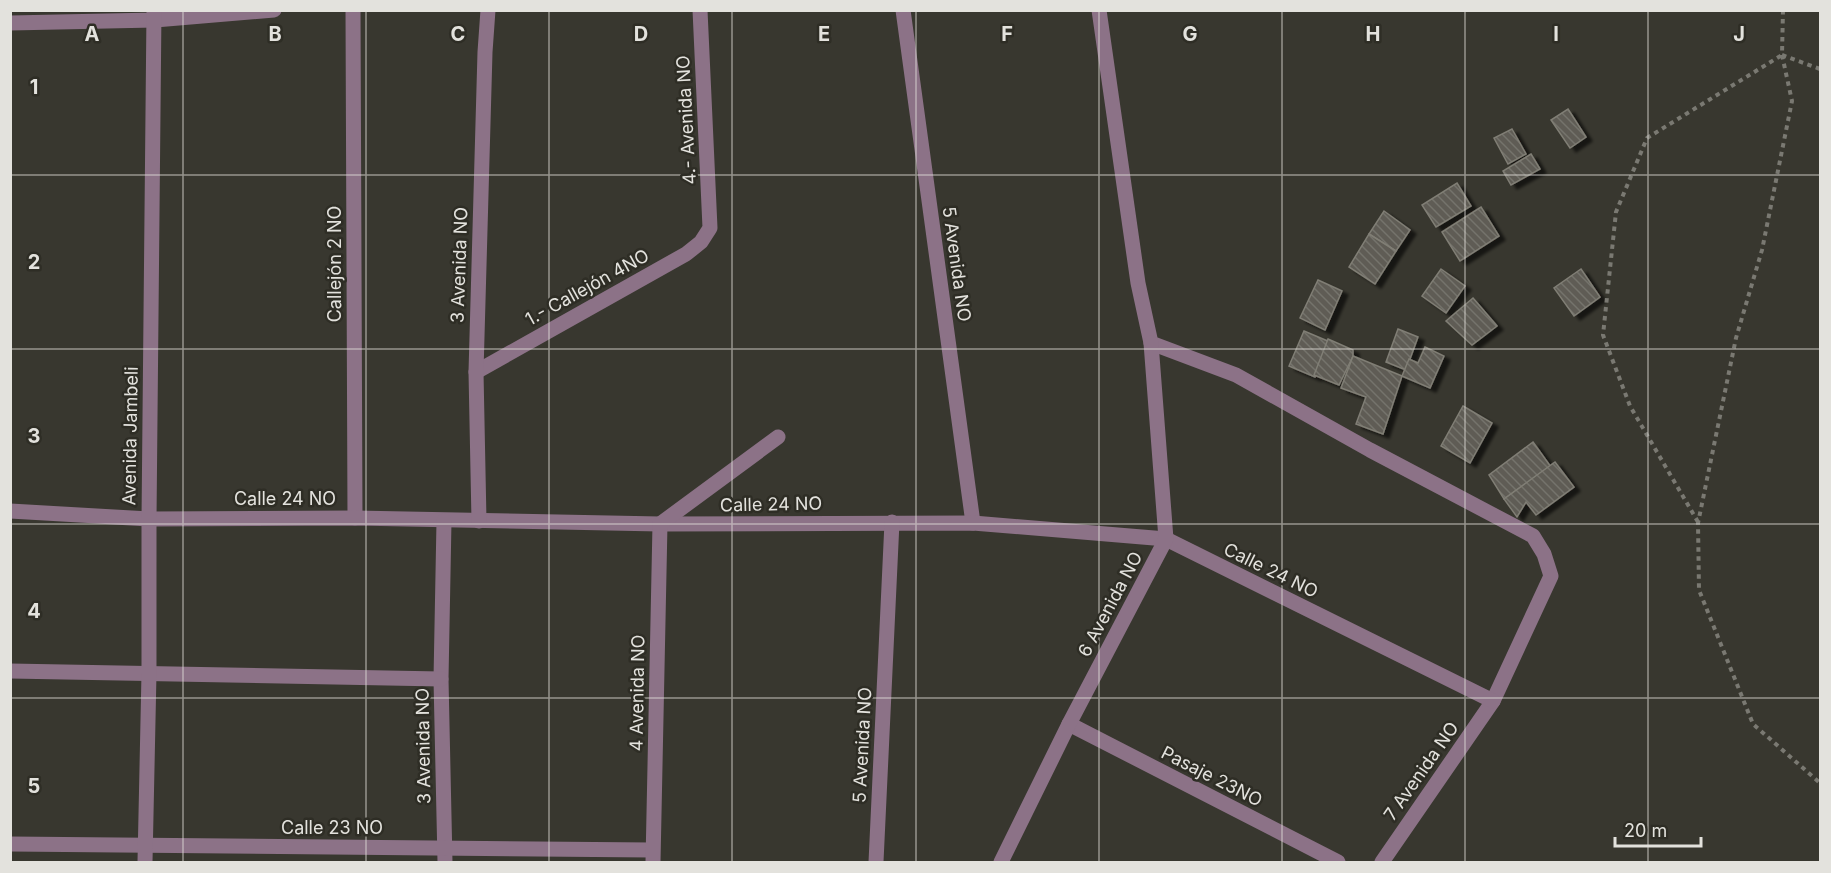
<svg xmlns="http://www.w3.org/2000/svg" width="1831" height="873" viewBox="0 0 1831 873" font-family="Inter,sans-serif">
  <style>
    .building { fill: url(#building-back-hatch); stroke: #807e75; stroke-width: 1.5; filter: url(#shadow) }
    .lines { fill: none; stroke-linecap: round; stroke-linejoin: round }
    .path { stroke: #7a7972; stroke-width: 4; stroke-dasharray: 4.5 4.5; stroke-linecap: butt }
    .minor { stroke: #8c7287; stroke-width: 15 }
    .grid { fill: none; stroke: #e3e2dd; stroke-width: 1.5; stroke-opacity: 0.55 }
    .labels { text-anchor: middle; dominant-baseline: central; stroke-width: 5; stroke-linejoin: round; paint-order: stroke }
    .street-label { font-size: 18px; fill: #e3e2dd; stroke: #2e2d25 }
    .grid-label { font-size: 20px; text-anchor: middle; font-weight: bold; fill: #e3e2dd; stroke: #2e2d25; stroke-width: 5; stroke-linejoin: round; paint-order: stroke }
  </style>
  <defs>
    <pattern id="building-back-hatch" width="6" height="6" patternUnits="userSpaceOnUse" patternTransform="scale(1.5)"><rect width="6" height="6" fill="#5e5c54"/><path d="M-1 5l2 2M0 0l6 6M5-1l2 2" fill="none" stroke="#75736c"/></pattern>
    <filter id="shadow"><feDropShadow dx="6" dy="4" stdDeviation="1.5" flood-color="#0009"/></filter>
  </defs>
  <rect width="100%" height="100%" fill="#38372f"/>
  <g class="building">
    <path d="M1568,109L1586,137L1570,148L1551,120Z"/>
    <path d="M1512,129L1526,154L1508,164L1494,138Z"/>
    <path d="M1531,154L1540,169L1511,185L1503,171Z"/>
    <path d="M1457,183L1471,206L1436,227L1422,205Z"/>
    <path d="M1481,207L1499,236L1460,261L1442,232Z"/>
    <path d="M1384,211L1410,230L1396,251L1369,234Z"/>
    <path d="M1369,234L1396,251L1375,284L1349,267Z"/>
    <path d="M1441,269L1465,286L1446,313L1422,296Z"/>
    <path d="M1581,269L1600,297L1574,316L1554,288Z"/>
    <path d="M1318,280L1342,291L1325,330L1300,318Z"/>
    <path d="M1473,298L1497,326L1472,345L1446,321Z"/>
    <path d="M1398,329L1418,337L1406,370L1386,362Z"/>
    <path d="M1304,331L1330,342L1315,377L1289,366Z"/>
    <path d="M1328,339L1353,350V356L1339,385L1314,375Z"/>
    <path d="M1425,347L1444,356L1430,388L1402,376L1409,359L1418,363Z"/>
    <path d="M1353,356L1402,376L1383,434L1356,424L1366,397L1341,388Z"/>
    <path d="M1463,406L1492,423L1470,463L1441,446Z"/>
    <path d="M1533,442L1551,467L1504,499L1489,475Z"/>
    <path d="M1555,462L1574,487L1536,515L1526,502L1517,517L1504,499Z"/>
  </g>
  <g class="lines">
    <g class="path">
      <path d="M1783,10L1782,55L1792,101L1762,250L1736,338L1698,523L1699,590L1753,724L1820,783"/>
      <path d="M1782,55L1820,69"/>
      <path d="M1698,522L1630,406L1603,335L1616,212L1647,138L1782,55"/>
    </g>
    <g class="minor">
      <path d="M353,10L355,518"/>
      <path d="M903,10L973,523"/>
      <path d="M1099,10L1138,283L1151,343L1236,375L1370,450L1533,536L1544,554L1551,576L1493,701L1382,862"/>
      <path d="M10,23L155,20L274,10"/>
      <path d="M476,372L686,254L701,242L710,228L700,10"/>
      <path d="M10,511L149,519L355,518L660,524L973,523L1166,539L1493,701"/>
      <path d="M444,521L441,679L445,862"/>
      <path d="M479,521L476,372L485,52L488,10"/>
      <path d="M10,671L441,679"/>
      <path d="M1069,724L1338,862"/>
      <path d="M10,844L652,850"/>
      <path d="M145,862L149,673V519L154,10"/>
      <path d="M653,862L660,524L778,437"/>
      <path d="M876,862L892,522"/>
      <path d="M1001,862L1069,724L1166,539L1151,343"/>
    </g>
  </g>
  <path class="grid" d="M183,10V862M366,10V862M549,10V862M732,10V862M916,10V862M1099,10V862M1282,10V862M1465,10V862M1648,10V862M10,175H1820M10,349H1820M10,524H1820M10,698H1820"/>
  <g class="labels">
    <g class="street-label">
      <text transform="translate(686 120) rotate(-93)">4.- Avenida NO</text>
      <text transform="translate(334 264) rotate(-90)">Callejón 2 NO</text>
      <text transform="translate(957 264) rotate(82)">5 Avenida NO</text>
      <text transform="translate(459 265) rotate(-88)">3 Avenida NO</text>
      <text transform="translate(587 287) rotate(-29)">1.- Callejón 4NO</text>
      <text transform="translate(130 436) rotate(-89)">Avenida Jambeli</text>
      <text x="285" y="498">Calle 24 NO</text>
      <text transform="translate(771 504) rotate(-1)">Calle 24 NO</text>
      <text transform="translate(1271 570) rotate(26)">Calle 24 NO</text>
      <text transform="translate(1110 604) rotate(-62)">6 Avenida NO</text>
      <text transform="translate(637 693) rotate(-89)">4 Avenida NO</text>
      <text transform="translate(862 745) rotate(-87)">5 Avenida NO</text>
      <text transform="translate(423 746) rotate(-91)">3 Avenida NO</text>
      <text transform="translate(1421 771) rotate(-55)">7 Avenida NO</text>
      <text transform="translate(1212 776) rotate(27)">Pasaje 23NO</text>
      <text x="332" y="827">Calle 23 NO</text>
    </g>
  </g>
  <g class="grid-label">
    <text x="92" y="41">A</text>
    <text x="275" y="41">B</text>
    <text x="458" y="41">C</text>
    <text x="641" y="41">D</text>
    <text x="824" y="41">E</text>
    <text x="1007" y="41">F</text>
    <text x="1190" y="41">G</text>
    <text x="1373" y="41">H</text>
    <text x="1556" y="41">I</text>
    <text x="1739" y="41">J</text>
    <text x="34" y="94">1</text>
    <text x="34" y="269">2</text>
    <text x="34" y="443">3</text>
    <text x="34" y="618">4</text>
    <text x="34" y="793">5</text>
  </g>
  <rect width="1831" height="873" fill="none" stroke="#e3e2dd" stroke-width="24"/>
  <path d="M1615 837v9h86v-9" fill="none" stroke="#e3e2dd" stroke-width="3"/>
  <text x="1624" y="837" font-size="18" fill="#e3e2dd" stroke="#2e2d25" stroke-width="4.5" paint-order="stroke">20 m</text>
</svg>
